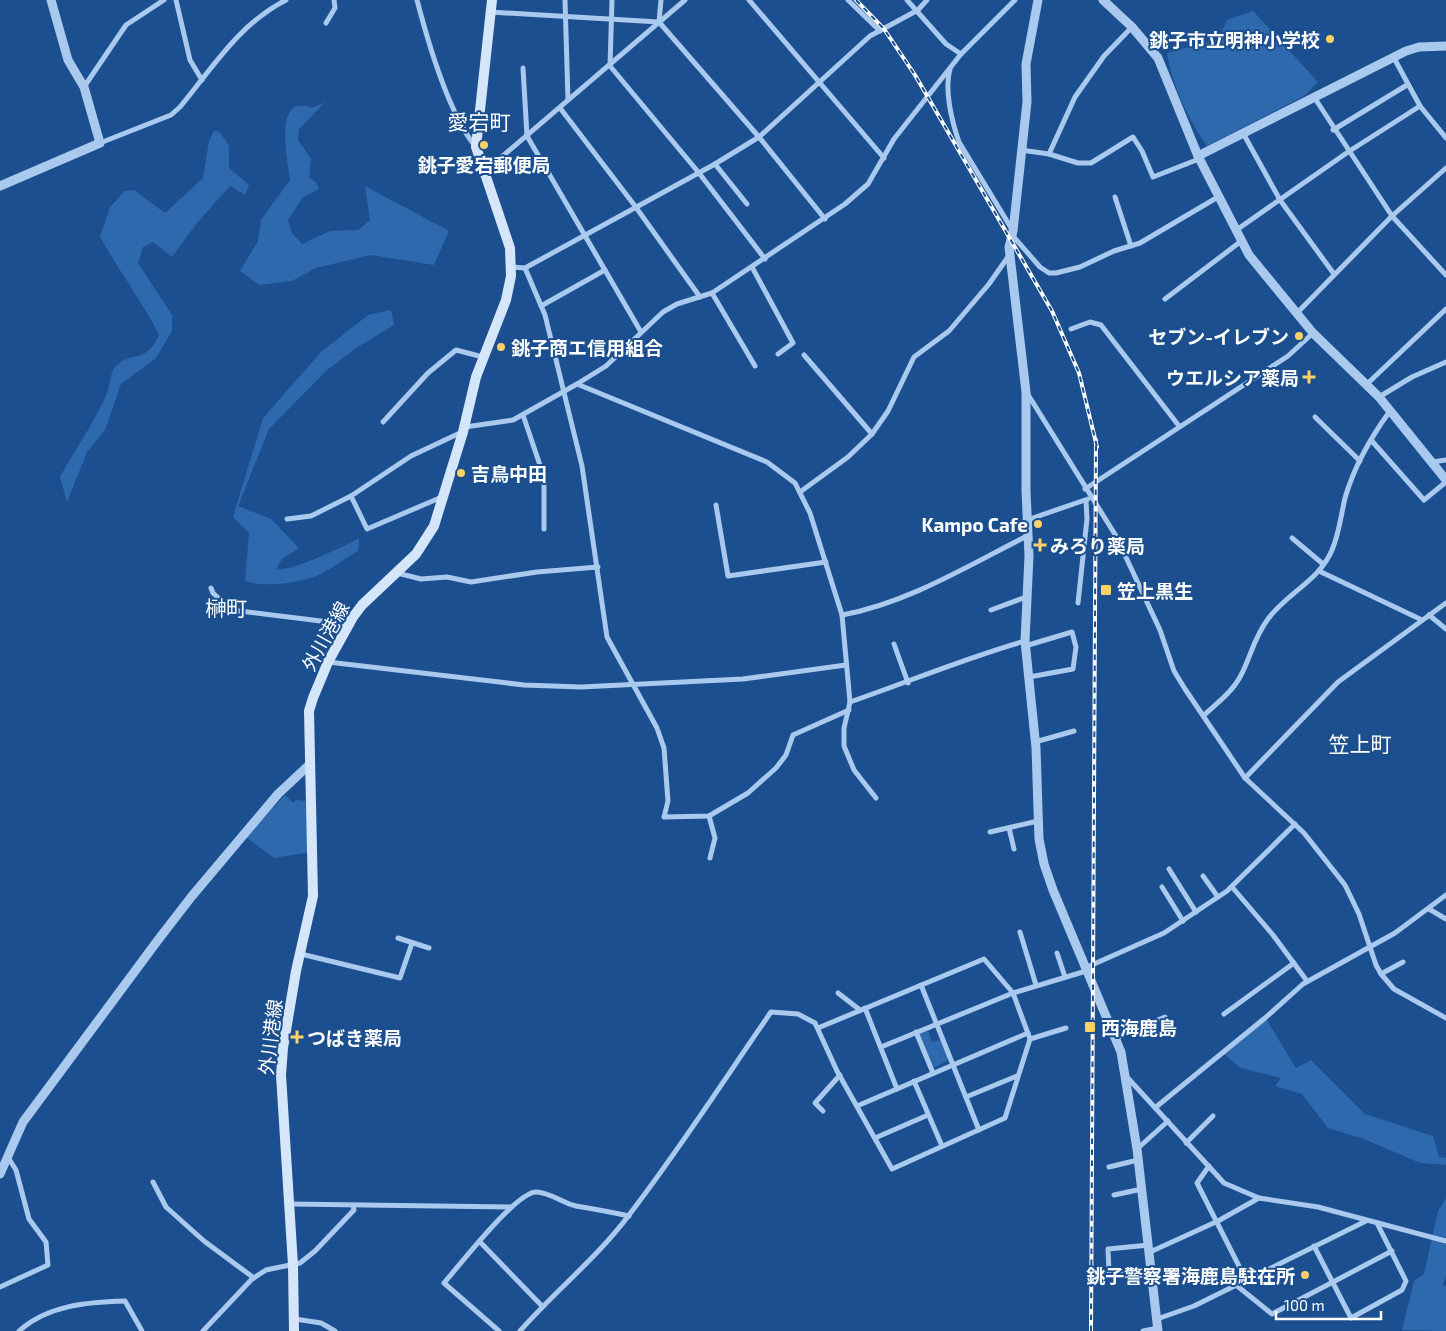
<svg xmlns="http://www.w3.org/2000/svg" width="1446" height="1331" viewBox="0 0 1446 1331" font-family="'Exo 2','Noto Sans JP',sans-serif">
  <style>
    .green { fill: #2e69ad }
    .lines { fill: none; stroke-linecap: round; stroke-linejoin: round }
    .minor { stroke: #a9c9ee; stroke-width: 5 }
    .tertiary { stroke: #a9c9ee; stroke-width: 9 }
    .secondary { stroke: #d6e6fa; stroke-width: 10 }
    .rail-casing { stroke: #fff; stroke-width: 4 }
    .rail { stroke: #1b4f8f; stroke-width: 2; stroke-dasharray: 5.5; stroke-linecap: butt }
    .poi-dot { fill: #ffd166; stroke: #1b4f8f; stroke-width: 2 }
    .labels { text-anchor: middle; dominant-baseline: central; stroke-width: 4; stroke-linejoin: round; paint-order: stroke }
    .poi-label { font-size: 19px; font-weight: bold; fill: #fff; stroke: #1b4f8f; text-anchor: start }
    .street-label { font-size: 19px; fill: #fff; stroke: #1b4f8f }
    .quarter-label { font-size: 21px; fill: #fff; stroke: #1b4f8f }
  </style>
  <rect width="100%" height="100%" fill="#1b4f8f"/>
  <g class="green">
    <path d="M1253,11L1318,82L1304,96L1207,146C1188,119 1172,85 1167,53L1219,39L1227,20Z"/>
    <path d="M325,102L299,129L298,140L311,159L309,178L316,182L319,189L303,197L288,220L292,233L302,244L330,231L358,230L370,220L365,186L449,231L434,265L371,255L316,268L292,281L259,285L240,271L258,241L261,220L290,180C288,162 272,92 312,108Z"/>
    <path d="M214,131L220,132L229,146V168L249,185L245,195L230,186L197,223L172,257L153,242L143,247L138,263L172,315V331L155,359L121,384L105,430L87,452L67,502L60,477C75,449 95,422 107,393C110,385 110,373 115,367C132,349 145,366 159,335C142,301 119,271 100,237L110,207L125,191L134,190L165,213L203,178L209,141Z"/>
    <path d="M391,310L394,325L356,348L327,370L269,429L238,506L271,519L299,548L283,558L276,569C289,573 345,546 359,538L358,551C346,558 334,567 321,574C303,583 264,588 245,581L249,533L233,517L263,418L321,352L368,315Z"/>
    <path d="M285,795L293,803L296,800L307,801L310,852L274,858L246,837Z"/>
    <path d="M1266,1019L1296,1068L1311,1060L1365,1114L1433,1136L1439,1157L1446,1158V1165L1420,1163L1364,1139L1328,1128L1302,1094L1275,1086L1281,1078L1240,1068L1224,1054Z"/>
    <path d="M928,1031L932,1042L940,1040L949,1060L935,1067L932,1066L919,1034Z"/>
    <path d="M1446,1198V1275L1443,1285L1446,1286V1331L1402,1330L1414,1281L1424,1274L1438,1211Z"/>
  </g>
  <g class="lines">
    <g class="minor">
      <path d="M176,0L190,60L202,80"/>
      <path d="M417,0C428,42 449,115 476,147"/>
      <path d="M565,0L568,100"/>
      <path d="M612,0L610,66L699,173L765,259"/>
      <path d="M661,0L659,22L759,137L825,219"/>
      <path d="M749,0L884,158"/>
      <path d="M848,0L880,31"/>
      <path d="M907,0L946,44L961,54"/>
      <path d="M490,12L659,22"/>
      <path d="M326,23L335,8L334,0"/>
      <path d="M1394,58L1420,106L1446,138"/>
      <path d="M523,68L527,136L641,332"/>
      <path d="M950,69C944,90 952,122 959,142L1013,231"/>
      <path d="M84,87L126,25L164,0"/>
      <path d="M1314,97L1392,216L1446,275"/>
      <path d="M560,108L635,206L700,297"/>
      <path d="M1333,130L1407,85"/>
      <path d="M1243,133L1280,200L1334,274"/>
      <path d="M100,143L171,115L180,107C213,67 239,24 286,0"/>
      <path d="M1021,150L1049,154L1075,97L1104,56L1132,27"/>
      <path d="M1049,154L1078,163H1091L1133,137L1142,151L1153,177L1199,159"/>
      <path d="M715,164L747,204"/>
      <path d="M484,172L685,0"/>
      <path d="M1115,197L1131,246"/>
      <path d="M1235,231L1348,152L1420,106"/>
      <path d="M1012,235L1040,267L1049,273H1056L1080,267L1114,251L1140,243L1218,197"/>
      <path d="M512,267L525,268L715,164L759,137L870,36L918,10L927,0"/>
      <path d="M752,267L793,343L778,354"/>
      <path d="M525,268L545,315L582,466L607,637L657,728L664,748L668,801L664,817L709,816L748,793L776,768L786,755L793,735L849,710"/>
      <path d="M712,293L755,366"/>
      <path d="M1165,299L1240,242"/>
      <path d="M541,306L605,270"/>
      <path d="M1296,314L1392,216L1446,168"/>
      <path d="M1071,329L1090,322L1101,325L1179,426"/>
      <path d="M804,355L872,434"/>
      <path d="M577,384L767,462L795,483L810,513L842,615L850,702L844,728V746L854,770L876,798"/>
      <path d="M1367,384L1446,309"/>
      <path d="M1027,393L1116,536L1160,630L1174,671L1185,689L1245,778L1304,833L1345,885L1359,914L1376,965L1381,974L1394,989L1446,1018"/>
      <path d="M1379,397L1412,377L1446,362"/>
      <path d="M523,415L544,477V529"/>
      <path d="M1315,417L1360,461"/>
      <path d="M383,422L428,373L456,350L483,357"/>
      <path d="M465,427L513,420L577,384L606,366L663,312L677,304L712,293L845,204L868,184L894,139L961,54L1015,0"/>
      <path d="M1371,440L1424,500L1446,482"/>
      <path d="M1432,462L1446,460"/>
      <path d="M1085,489L1288,356L1313,333"/>
      <path d="M800,492L848,457L872,434L888,411L914,357L949,331L989,284L1010,254"/>
      <path d="M351,496L367,529L442,497"/>
      <path d="M716,505L728,576L826,562"/>
      <path d="M287,519L311,516L351,496L411,456L462,432"/>
      <path d="M1027,520L1088,499"/>
      <path d="M1292,538L1323,564"/>
      <path d="M1319,571L1422,620"/>
      <path d="M397,573L421,579L447,577L471,582L537,572L598,567"/>
      <path d="M211,588L213,593L231,610L337,623L346,629"/>
      <path d="M1078,603L1087,519L1086,501"/>
      <path d="M991,610L1026,597"/>
      <path d="M842,615C908,603 969,565 1029,535"/>
      <path d="M1429,615L1446,629"/>
      <path d="M894,644L908,683"/>
      <path d="M1025,646L1072,632L1076,647L1073,669L1029,677"/>
      <path d="M328,662L524,685L581,687L743,679L846,665"/>
      <path d="M850,702C908,682 965,658 1025,641"/>
      <path d="M1204,715C1216,704 1232,692 1240,677C1251,657 1253,639 1268,619C1287,593 1319,581 1332,550C1339,534 1341,515 1345,498C1354,467 1371,437 1390,411"/>
      <path d="M1035,742L1074,731"/>
      <path d="M1245,778L1338,682L1446,603"/>
      <path d="M709,816L715,838L710,858"/>
      <path d="M1009,828L1014,849"/>
      <path d="M990,832L1038,821"/>
      <path d="M1169,869L1196,912"/>
      <path d="M1203,876L1218,897"/>
      <path d="M1162,887L1183,921"/>
      <path d="M1232,887L1273,935L1307,981"/>
      <path d="M1429,909L1446,919"/>
      <path d="M1020,932L1036,985"/>
      <path d="M398,938L429,948"/>
      <path d="M1057,953L1065,977"/>
      <path d="M301,954L400,978L412,943"/>
      <path d="M1381,974L1403,962"/>
      <path d="M921,985L979,1130"/>
      <path d="M838,993L860,1010"/>
      <path d="M865,1008L897,1089"/>
      <path d="M1224,1014L1294,963"/>
      <path d="M916,1032L933,1073"/>
      <path d="M1116,1038L1165,1017"/>
      <path d="M1030,1039L1066,1028"/>
      <path d="M881,1047L1013,993L1083,972L1085,968L1164,933L1227,891L1295,824"/>
      <path d="M1126,1076L1224,1183L1259,1198L1318,1207L1446,1241"/>
      <path d="M914,1081L942,1146"/>
      <path d="M966,1097L1017,1076"/>
      <path d="M857,1106L1028,1033"/>
      <path d="M1156,1107L1265,1018L1303,984L1395,933L1446,895"/>
      <path d="M823,1111L815,1103L840,1075"/>
      <path d="M875,1138L928,1115"/>
      <path d="M1186,1143L1213,1116"/>
      <path d="M1137,1149L1168,1121"/>
      <path d="M1209,1166L1197,1183L1246,1280"/>
      <path d="M1109,1167L1138,1160"/>
      <path d="M153,1182L166,1207L204,1241L254,1278"/>
      <path d="M1114,1195L1142,1189"/>
      <path d="M290,1204L511,1207"/>
      <path d="M480,1242L542,1306"/>
      <path d="M1149,1245L1108,1249L1109,1272L1152,1271"/>
      <path d="M1314,1246L1351,1318L1402,1290L1406,1281L1377,1223"/>
      <path d="M1150,1252L1218,1221L1259,1198"/>
      <path d="M1236,1285L1272,1314L1392,1251"/>
      <path d="M0,1287L48,1265L46,1242L29,1219L16,1170L9,1159"/>
      <path d="M295,1319L321,1323L335,1331"/>
      <path d="M1157,1319L1194,1306L1366,1221"/>
      <path d="M19,1331C48,1305 88,1302 125,1301L142,1331"/>
      <path d="M203,1331L252,1279L266,1270L300,1263L315,1251L354,1210L353,1206"/>
      <path d="M499,1331L444,1283C459,1266 516,1192 536,1192C549,1192 563,1203 576,1206C594,1209 611,1212 629,1216"/>
      <path d="M520,1331C555,1291 597,1258 629,1215C679,1150 724,1080 771,1012L798,1014L815,1023L837,1071L892,1169L1005,1118L1030,1039L1013,993L984,959L818,1028"/>
      <path d="M1143,1331L1158,1328"/>
    </g>
    <g class="tertiary">
      <path d="M1038,0L1026,64L1027,102L1013,231L1009,247L1026,392V491L1029,556L1025,641L1036,748L1039,839L1044,864L1053,890L1121,1052L1137,1149L1158,1331"/>
      <path d="M1103,0L1132,27L1158,58L1198,156L1249,255L1313,333L1379,397L1446,480"/>
      <path d="M1198,156L1406,51L1419,47L1446,46"/>
      <path d="M0,186L100,143L84,87L68,60L51,0"/>
      <path d="M0,1174L23,1122L158,940L192,896L278,794L309,765"/>
    </g>
    <path class="secondary" d="M294,1331L293,1265L281,1075L283,1048L296,971L313,896L309,711L313,698L328,662L353,617L362,605L416,554L434,526L463,432L476,377L506,300L511,276L510,248L476,147L492,0"/>
    <g class="rail-casing">
      <g id="rail">
        <path d="M856,0L884,29L915,75L1052,311L1079,373L1097,447"/>
        <path d="M1091,1331L1096,440"/>
      </g>
    </g>
    <use href="#rail" class="rail"/>
  </g>
  <g class="poi-dot">
    <circle cx="1330" cy="39" r="5"/>
    <circle cx="484" cy="145" r="5"/>
    <circle cx="1299" cy="336" r="5"/>
    <circle cx="501" cy="347" r="5"/>
    <path d="M1306.5 369.5h5v5h5v5h-5v5h-5v-5h-5v-5h5z"/>
    <circle cx="461" cy="473" r="5"/>
    <circle cx="1038" cy="524" r="5"/>
    <path d="M1037.5 537.5h5v5h5v5h-5v5h-5v-5h-5v-5h5z"/>
    <rect x="1100" y="584" width="12" height="12" rx="2.5"/>
    <rect x="1084" y="1021" width="12" height="12" rx="2.5"/>
    <path d="M294.5 1029.5h5v5h5v5h-5v5h-5v-5h-5v-5h5z"/>
    <circle cx="1305" cy="1275" r="5"/>
  </g>
  <g class="labels">
    <g class="poi-label">
      <text x="1320" y="39" text-anchor="end">銚子市立明神小学校</text>
      <text x="484" y="164" text-anchor="middle">銚子愛宕郵便局</text>
      <text x="1289" y="336" text-anchor="end">セブン-イレブン</text>
      <text x="511" y="347">銚子商エ信用組合</text>
      <text x="1299" y="377" text-anchor="end">ウエルシア薬局</text>
      <text x="471" y="473">吉鳥中田</text>
      <text x="1028" y="524" text-anchor="end">Kampo Cafe</text>
      <text x="1050" y="545">みろり薬局</text>
      <text x="1117" y="590">笠上黒生</text>
      <text x="1101" y="1027">西海鹿島</text>
      <text x="307" y="1037">つばき薬局</text>
      <text x="1295" y="1275" text-anchor="end">銚子警察署海鹿島駐在所</text>
    </g>
    <g class="street-label">
      <text transform="translate(325 636) rotate(-61)">外川港線</text>
      <text transform="translate(270 1037) rotate(-83)">外川港線</text>
    </g>
    <g class="quarter-label">
      <text x="479" y="121">愛宕町</text>
      <text x="226" y="607">榊町</text>
      <text x="1360" y="743">笠上町</text>
    </g>
  </g>
  <path d="M1276 1311v8h105v-8" fill="none" stroke="#ffffff" stroke-width="2.5"/>
  <text x="1284" y="1311" font-size="15" fill="#ffffff" stroke="#1b4f8f" stroke-width="4" paint-order="stroke">100 m</text>
</svg>
